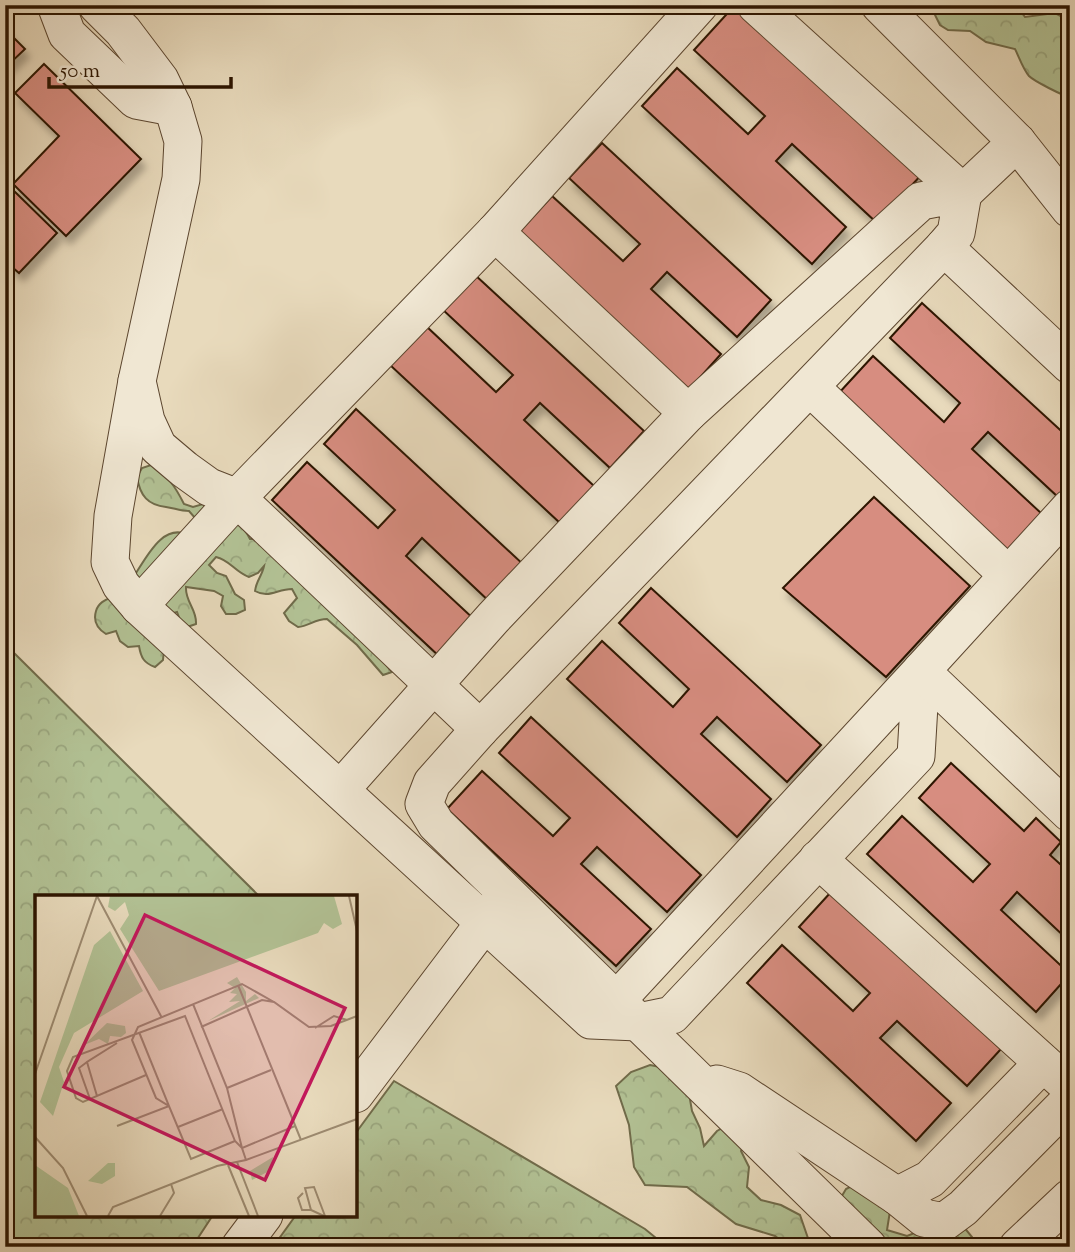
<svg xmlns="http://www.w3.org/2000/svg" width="1075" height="1252" viewBox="0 0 1075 1252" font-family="'Sorts Mill Goudy',serif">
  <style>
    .forest { fill: url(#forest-crowns); stroke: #706b4a; stroke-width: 2 }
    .building { fill: #d78d80; stroke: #2d1500; stroke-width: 2; filter: url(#shadow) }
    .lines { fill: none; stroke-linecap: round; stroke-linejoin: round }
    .minor-casing { stroke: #5c462f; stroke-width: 39 }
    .minor { stroke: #f0e7d3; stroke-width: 37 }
    .inset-road { fill: none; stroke: #9d8b71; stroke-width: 2 }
    .view { fill: #c2185b; fill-opacity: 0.15; stroke: #c2185b; stroke-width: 3.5 }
    .inset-edge { fill: none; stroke: #2d1500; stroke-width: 3.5 }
  </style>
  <defs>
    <pattern id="forest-crowns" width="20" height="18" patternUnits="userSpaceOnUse" patternTransform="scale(1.75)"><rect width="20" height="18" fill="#b2c194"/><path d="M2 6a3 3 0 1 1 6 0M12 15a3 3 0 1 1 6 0" fill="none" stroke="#99a57e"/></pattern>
    <filter id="shadow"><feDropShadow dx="4.5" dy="8" stdDeviation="3.5" flood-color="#0004"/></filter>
  </defs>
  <rect width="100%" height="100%" fill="#e8dabc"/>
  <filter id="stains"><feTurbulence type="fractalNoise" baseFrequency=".00286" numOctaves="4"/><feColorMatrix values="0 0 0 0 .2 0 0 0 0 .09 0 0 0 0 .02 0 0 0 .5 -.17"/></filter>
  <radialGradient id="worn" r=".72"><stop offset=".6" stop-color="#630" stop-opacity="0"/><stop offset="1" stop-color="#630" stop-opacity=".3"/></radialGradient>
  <g class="forest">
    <path d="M944,5H1016L1025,17L1055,13L1070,21V97C1063,96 1034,81 1029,76C1023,69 1019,57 1015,49L986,42L970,31L948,30L940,25L935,15Z"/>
    <path d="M151,465C168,475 176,488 184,504L193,507L203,504C222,518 239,516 250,539H260L359,632L392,672L383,675L357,645L327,619C315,619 309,626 298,627L289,621L284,613L297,598L292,589C277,589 269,599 255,591C256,581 262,576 264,566L258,573L249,577C235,572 230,560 216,557L209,565L217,573L226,576L235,594L244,600L245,610L236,614H226L221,606L223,596L214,591L186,587C185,602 197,609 196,624L187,627L180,620L177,612L167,615L163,660L155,667C144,663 141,658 139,646L128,647L120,641L116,631L106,634C98,629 93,621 96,611C100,597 116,599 125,589C141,571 159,518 190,536L196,519L189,511C180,511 174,508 166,507C148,505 140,496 137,477L142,468Z"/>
    <path d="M5,644L260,897H37V1215H213L192,1247H5Z"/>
    <path d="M650,1065L670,1069L687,1082L692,1111L700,1128L704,1146L717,1131L735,1121L749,1134L741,1151L749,1167L747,1187L761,1200L781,1205L800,1215L811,1247H789L775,1236L736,1224L687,1187L645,1185L634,1167L629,1125L616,1086L631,1072Z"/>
    <path d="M394,1081L645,1229L667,1247H273L296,1215H355V1134Z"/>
    <path d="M863,1180L890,1211L887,1230L907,1236L925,1229L959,1221L972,1237L976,1247H883L836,1206L846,1189Z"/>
  </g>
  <g class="building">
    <path d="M735,5H742L923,173L877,223L792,144L776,161L846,227L812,264L642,106L677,68L748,134L765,116L694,50Z"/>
    <path d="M5,29L25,49L5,68Z"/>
    <path d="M44,64L141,159L66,236L13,184L59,136L15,93Z"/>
    <path d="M602,143L771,300L737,337L667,272L651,289L721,354L687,392L517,234L552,196L623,261L640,244L569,178Z"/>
    <path d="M11,188L57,233L19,273L5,261V194Z"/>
    <path d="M474,274L644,431L610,468L540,403L524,420L594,486L560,523L390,365L426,326L496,392L513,375L442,309Z"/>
    <path d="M922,303L1070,439V485L1058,497L988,432L972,449L1042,514L1008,552L838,394L873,356L944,422L960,403L890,338Z"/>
    <path d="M356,409L526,567L492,604L422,538L406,556L476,621L441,658L272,500L307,462L378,528L395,510L324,444Z"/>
    <path d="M874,497L970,586L886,677L783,588Z"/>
    <path d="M651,588L821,745L787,782L717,717L701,734L771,799L737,837L567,679L602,641L673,707L689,689L619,623Z"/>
    <path d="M531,717L701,875L667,912L597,847L581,864L651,929L616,966L447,809L482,771L553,836L570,818L499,753Z"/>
    <path d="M951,763L1024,831L1036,818L1061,842L1050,855L1070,873V942L1017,892L1001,910L1070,974L1036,1012L867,854L902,816L973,882L990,864L919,798Z"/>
    <path d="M831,892L1001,1049L967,1086L897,1021L880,1038L951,1103L916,1141L747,983L782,945L853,1011L870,993L799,927Z"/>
  </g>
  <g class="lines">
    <g class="minor-casing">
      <g id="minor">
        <path d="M56,5L67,34L136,100L173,107"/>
        <path d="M97,5L123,31L160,80L173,107L183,141L181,179L137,381L146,421L158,447L184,469L209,487L237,498L480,729"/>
        <path d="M756,5L963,193L1017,142"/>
        <path d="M880,5L1017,142L1070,209"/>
        <path d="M495,232L688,413"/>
        <path d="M944,247L1070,365"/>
        <path d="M137,381L113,516L110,562L121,585L139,606L591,1020L638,1022L672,1015L916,756L921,671L617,1000"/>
        <path d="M810,387L1008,575"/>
        <path d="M1070,508L921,671L1070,813"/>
        <path d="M139,606L237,498L495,232L699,5"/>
        <path d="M341,789L493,618L688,413L921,201L963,193L956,233L944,247L480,729L432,783L424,804L436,824L868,1247"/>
        <path d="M818,859L1070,1087"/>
        <path d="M717,1084L739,1091L897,1196L930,1179L1043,1063"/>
        <path d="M355,1094L498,905"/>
        <path d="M897,1196L924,1218L944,1222L963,1208L1070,1100"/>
        <path d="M240,1247L264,1215"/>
        <path d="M1018,1247L1070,1198"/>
      </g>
    </g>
    <use href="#minor" class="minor"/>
  </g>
  <g transform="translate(35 895)">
    <rect width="322" height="322" fill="#e8dabc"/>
    <path d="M75,1H299L307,29L298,34L289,28L283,38L124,96L85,34L94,20L90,7L80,16L73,12ZM75,36L108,96L39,138L24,172L29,187L18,221L5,207L59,50ZM202,82L211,97V106L220,99L224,103L173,126L205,106L194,107L202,99L195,98L200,93L192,88ZM72,128L90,131L91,138L86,142L75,141L73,149L64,144L49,150ZM238,262L236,275L217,285L215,276ZM73,268H80V281L67,289L53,286ZM0,270L33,293L44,321H2Z" fill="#b2c194"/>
    <path class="inset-road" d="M62,1L127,123M314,1L322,36M203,90L266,245M166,132L227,105L239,107L274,132L296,131L322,121M280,133L299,121L312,125M104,137L134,211L121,203L97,145L103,132L207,89L239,107M52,167L44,173L55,204M0,179L62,1M111,180L48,207L41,203L32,176L38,162L150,121L200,246L207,253L192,193L158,109M192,193L236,175M62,201L52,167L82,148M82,231L134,211L156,264L200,246M143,232L188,214M0,242L28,273L52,321M211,265L207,253L260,231M202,267L223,321M193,270L214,321M268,298L263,303L267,315H276M73,321L78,312L182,271L211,265L322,224M125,321L139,298L136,289M289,321L276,315L270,293L279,292L290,321"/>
    <path class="view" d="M110,20L310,113L230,285L29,192Z"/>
    <rect width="322" height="322" class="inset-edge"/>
  </g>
  <rect width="1075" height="1252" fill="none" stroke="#e8dabc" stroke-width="28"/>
  <rect x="7" y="7" width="1061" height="1238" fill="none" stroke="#2d1500" stroke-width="3.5"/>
  <rect x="14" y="14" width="1047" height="1224" fill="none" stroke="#2d1500" stroke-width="2"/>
  <path d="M49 77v10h182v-10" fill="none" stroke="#2d1500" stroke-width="3.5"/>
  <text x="60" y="77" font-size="21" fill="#2d1500" stroke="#f0e7d3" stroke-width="5" paint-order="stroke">50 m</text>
  <rect width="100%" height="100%" filter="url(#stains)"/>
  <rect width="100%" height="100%" fill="url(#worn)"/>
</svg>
